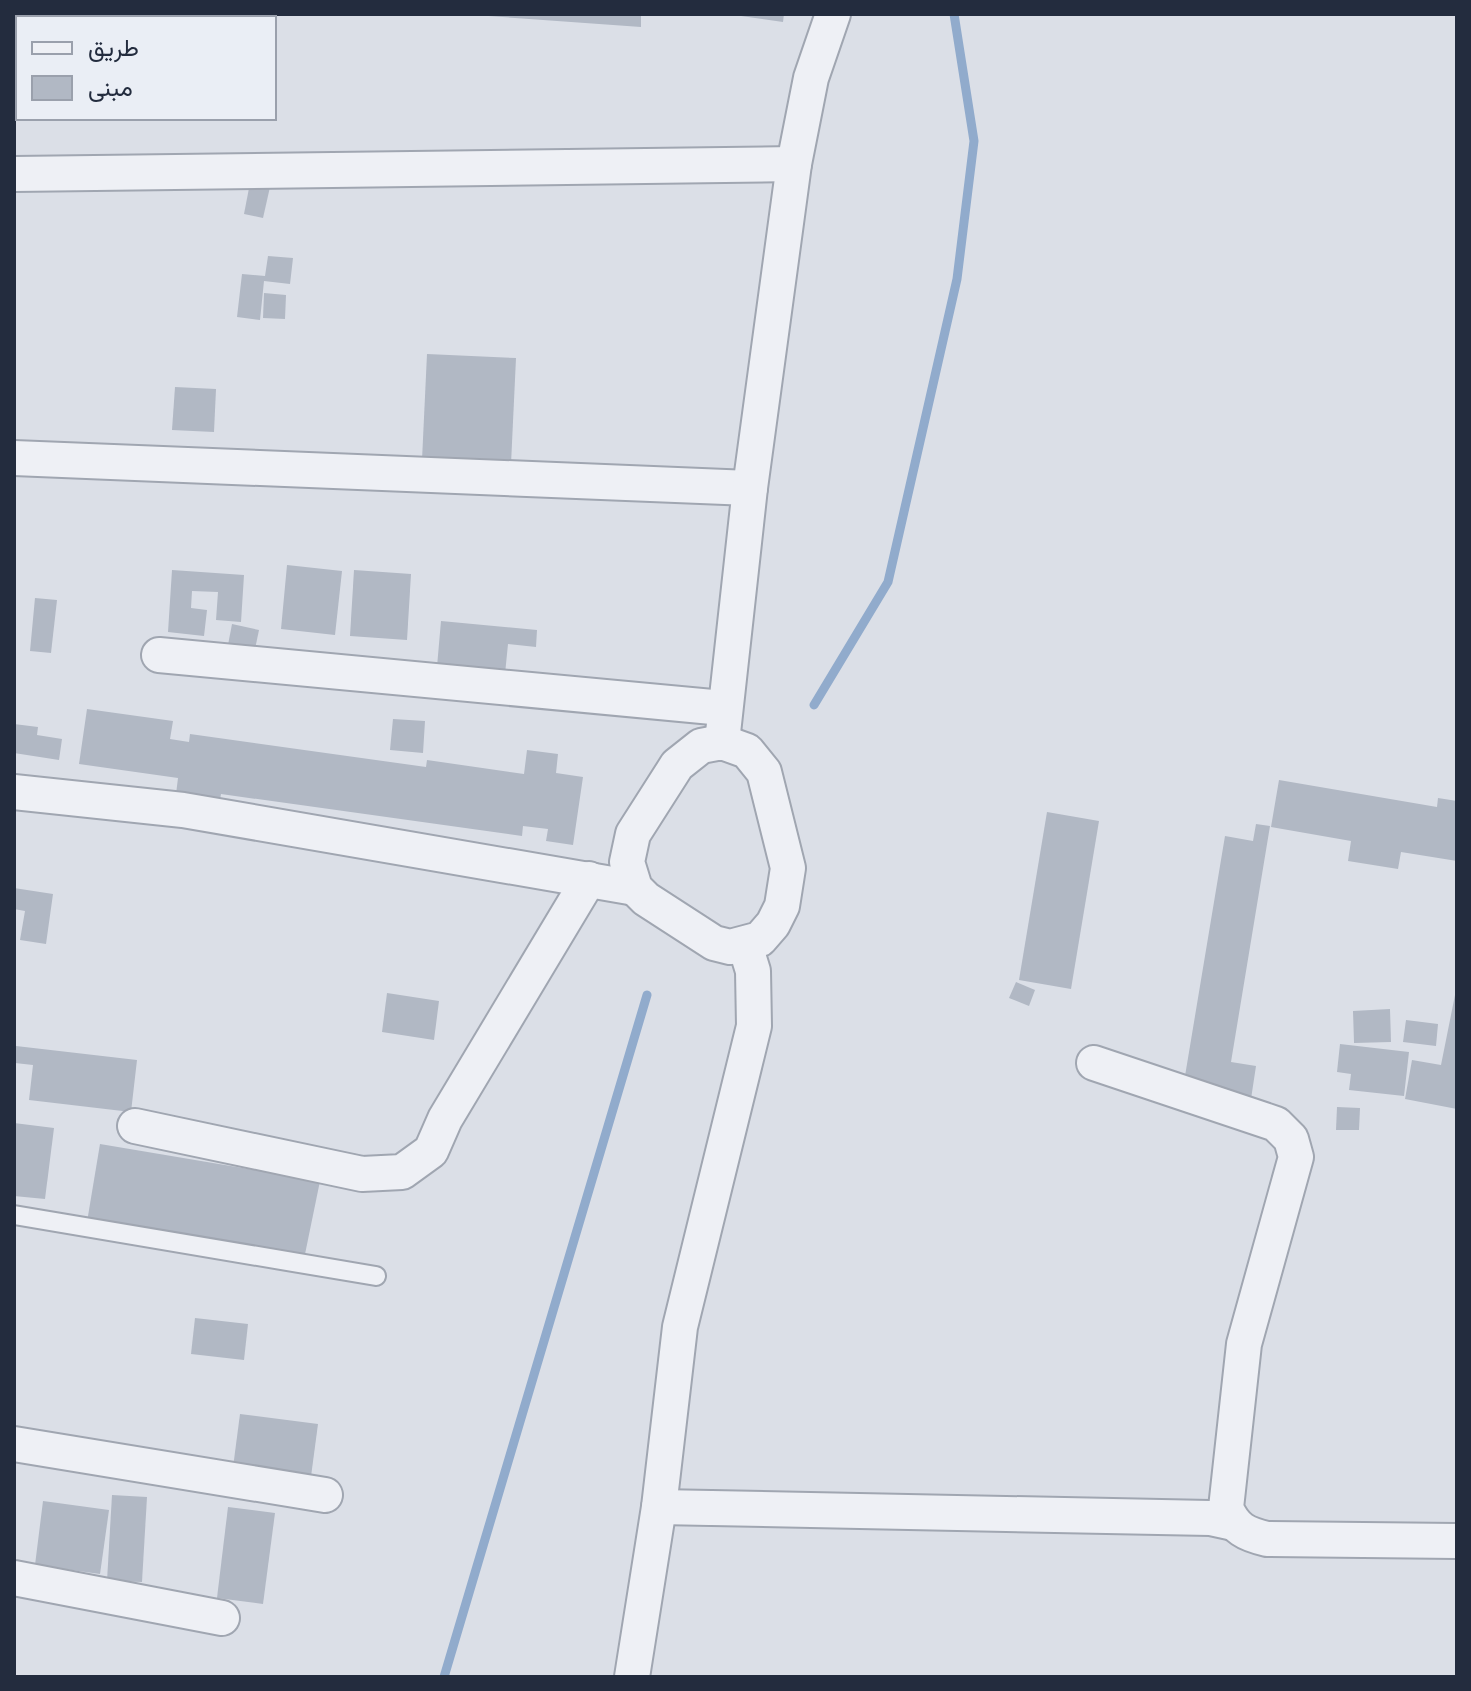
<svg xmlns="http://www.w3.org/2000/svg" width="1471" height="1691" viewBox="0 0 1471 1691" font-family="'Varela Round',Vazirmatn,sans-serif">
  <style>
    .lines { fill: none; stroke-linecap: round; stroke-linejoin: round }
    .stream { stroke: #91abcc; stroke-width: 9 }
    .building { fill: #b1b8c4 }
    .lane-casing { stroke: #a0a6b1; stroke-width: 22 }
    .street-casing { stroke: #a0a6b1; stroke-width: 38 }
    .lane { stroke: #eef0f5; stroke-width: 18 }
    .street { stroke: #eef0f5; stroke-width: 34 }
  </style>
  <rect width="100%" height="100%" fill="#dbdfe7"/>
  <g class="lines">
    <g class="stream">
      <path d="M814,705L888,582L957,279L974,141L954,14"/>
      <path d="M444,1677L647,995"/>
    </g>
  </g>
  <g class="building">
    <path d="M184,14H235L234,18H184Z"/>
    <path d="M460,14H641V27Z"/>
    <path d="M727,14H784L783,22Z"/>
    <path d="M14,58L18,73V109H14Z"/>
    <path d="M250,183L270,187L263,218L244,214Z"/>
    <path d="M268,256L293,258L290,284L264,281L260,320L237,317L242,274L265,276Z"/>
    <path d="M264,293L286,295L285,319L263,318Z"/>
    <path d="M427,354L516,358L511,464L422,460Z"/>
    <path d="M175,387L216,389L214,432L172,430Z"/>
    <path d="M287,565L342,571L335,635L281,629Z"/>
    <path d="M172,570L244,575L241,622L216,620L218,592L192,591L191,608L207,610L204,636L168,632Z"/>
    <path d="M354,570L411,574L407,640L350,636Z"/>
    <path d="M35,598L57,600L51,653L30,651Z"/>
    <path d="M441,621L537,630L536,647L508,644L504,684L436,678Z"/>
    <path d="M232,624L259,630L255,649L228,645Z"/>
    <path d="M87,709L173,721L170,739L189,742L190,734L426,767L427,760L524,774L527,750L558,754L556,773L583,777L573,845L546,841L548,829L523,826L522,836L221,794L220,800L176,794L178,778L79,764Z"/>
    <path d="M393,719L425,721L423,753L390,750Z"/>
    <path d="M14,724L38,727L37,735L62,739L59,760L14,753Z"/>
    <path d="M1279,780L1437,807L1438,798L1457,801V861L1401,852L1398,869L1348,861L1351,841L1271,827Z"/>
    <path d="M1047,812L1099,821L1071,989L1019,980Z"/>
    <path d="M1256,824L1270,826L1231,1062L1256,1066L1251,1099L1183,1088L1225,836L1253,841Z"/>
    <path d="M14,888L53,894L46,944L20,940L25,911L14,909Z"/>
    <path d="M1016,982L1035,990L1029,1006L1009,998Z"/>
    <path d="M1456,990L1457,1109L1405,1099L1412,1060L1441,1065Z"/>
    <path d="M387,993L439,1001L434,1040L382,1032Z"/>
    <path d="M1390,1009L1391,1042L1354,1043L1353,1011Z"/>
    <path d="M1406,1020L1438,1024L1436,1046L1403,1042Z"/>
    <path d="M1340,1044L1409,1052L1404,1096L1349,1090L1351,1074L1337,1072Z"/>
    <path d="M16,1046L137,1060L131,1112L29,1100L33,1065L15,1063Z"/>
    <path d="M1337,1107L1360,1108L1359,1130H1336Z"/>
    <path d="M14,1123L54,1128L45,1199L14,1196Z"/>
    <path d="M100,1144L320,1181L304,1259L87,1222Z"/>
    <path d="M195,1318L248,1324L244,1360L191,1354Z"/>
    <path d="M240,1414L318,1424L310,1484L232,1475Z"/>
    <path d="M112,1495L147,1497L142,1582L107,1581Z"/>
    <path d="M43,1501L109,1510L100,1574L35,1565Z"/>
    <path d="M228,1507L275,1513L263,1604L217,1598Z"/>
  </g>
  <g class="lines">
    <g class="lane-casing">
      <path id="lane" d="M14,1215L376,1276"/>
    </g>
    <g class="street-casing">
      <g id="street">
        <path d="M14,174L794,164"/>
        <path d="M14,458L750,488"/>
        <path d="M159,655L723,708"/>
        <path d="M722,742L750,488L794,164L811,78L833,14"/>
        <path d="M722,742L747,751L764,772L788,868L782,906L773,924L760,939L730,947L714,943L646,899L635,888L627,862L633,834L677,765L701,746Z"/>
        <path d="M14,792L183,810L635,888"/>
        <path d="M1094,1063L1276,1124L1291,1139L1296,1157L1244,1344L1226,1508C1235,1529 1246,1534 1267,1539L1457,1541"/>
        <path d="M135,1126L362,1174L402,1172L431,1151L445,1119L589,879"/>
        <path d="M14,1444L325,1495"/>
        <path d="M659,1507L1210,1518L1233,1523"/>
        <path d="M14,1578L222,1618"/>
        <path d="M632,1677L659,1507L680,1327L754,1026L753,971L745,945"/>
      </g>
    </g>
    <use href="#lane" class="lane"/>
    <use href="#street" class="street"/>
  </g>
  <rect width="1471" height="1691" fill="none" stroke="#232c3e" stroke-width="32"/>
  <rect x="16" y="16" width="260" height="104" fill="#eaeef5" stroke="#9aa0ac" stroke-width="2"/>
  <rect x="32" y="42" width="40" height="12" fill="#eef0f5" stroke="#9aa0ac" stroke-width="2"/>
  <text x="88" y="56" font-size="24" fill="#232c3e">طريق</text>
  <rect x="32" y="76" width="40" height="24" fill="#b1b8c4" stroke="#9aa0ac" stroke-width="2"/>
  <text x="88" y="96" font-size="24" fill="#232c3e">مبنى</text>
</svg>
